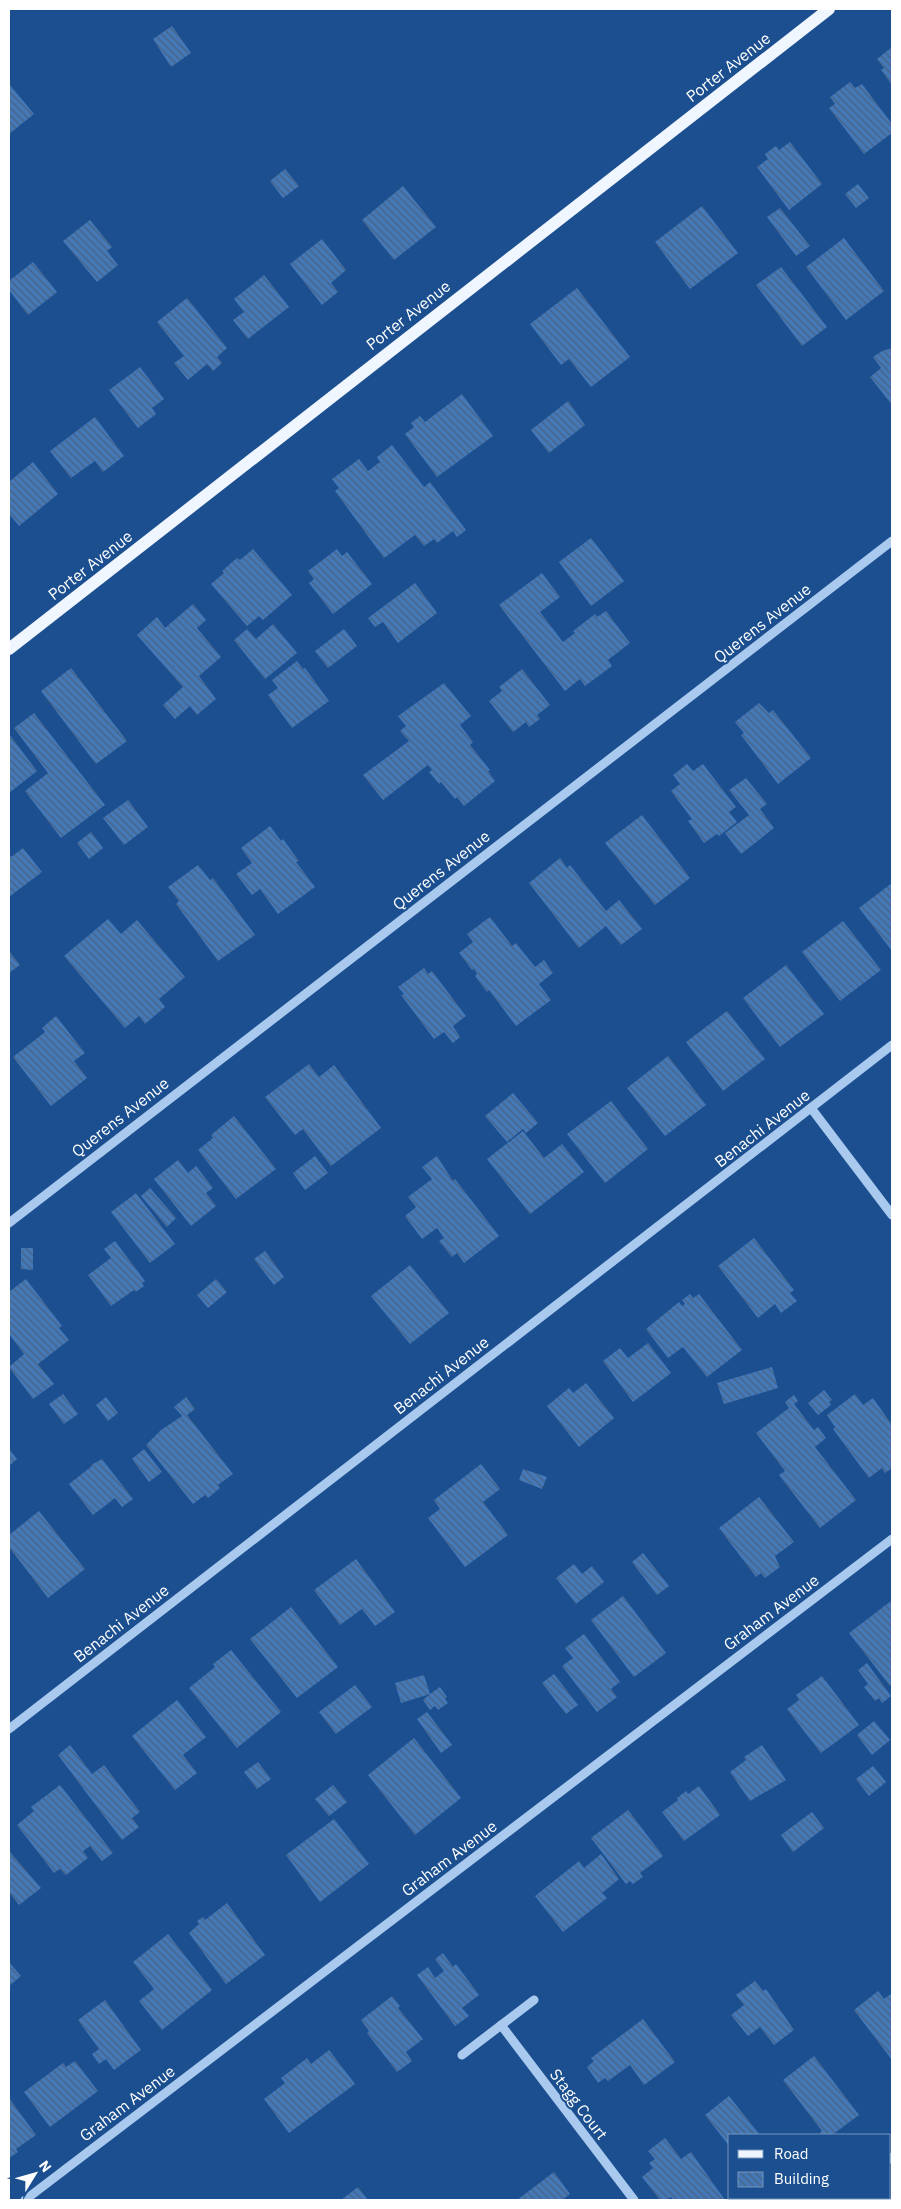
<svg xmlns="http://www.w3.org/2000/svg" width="901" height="2209" viewBox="0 0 901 2209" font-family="'IBM Plex Sans',sans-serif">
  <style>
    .building { fill: url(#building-back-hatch) }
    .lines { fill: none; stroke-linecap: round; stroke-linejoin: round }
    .minor { stroke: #a9c9ee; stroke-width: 9 }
    .major { stroke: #f0f6ff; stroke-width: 12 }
    .labels { text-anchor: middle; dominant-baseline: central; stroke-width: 4; stroke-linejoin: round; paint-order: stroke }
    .street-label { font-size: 16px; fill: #fff; stroke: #1b4f8f }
  </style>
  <defs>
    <pattern id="building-back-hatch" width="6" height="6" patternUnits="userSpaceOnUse" patternTransform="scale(1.25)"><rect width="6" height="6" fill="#4478b7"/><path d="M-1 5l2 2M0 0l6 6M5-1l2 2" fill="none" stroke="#486282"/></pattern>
  </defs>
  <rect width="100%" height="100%" fill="#1b4f8f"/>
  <g class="building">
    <path d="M172,26L191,53L171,67L153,39Z"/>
    <path d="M892,47V85L881,70L884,68L877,59Z"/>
    <path d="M850,82L855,88L862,84L892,124V133L864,154L829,108L835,104L830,97Z"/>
    <path d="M9,84L34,114L9,134Z"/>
    <path d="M790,142L822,184L789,210L757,167L768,159L765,154L776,146L779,150Z"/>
    <path d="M285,169L299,186L283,198L270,181Z"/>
    <path d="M858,184L869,198L856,208L845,194Z"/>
    <path d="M403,186L436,227L394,260L362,220Z"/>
    <path d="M702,206L738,253L690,289L655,242Z"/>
    <path d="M780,208L810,246L796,256L767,217Z"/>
    <path d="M90,220L112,247L107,251L118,265L97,282L63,241Z"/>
    <path d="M844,238L884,291L846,320L806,267Z"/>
    <path d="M322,239L346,270L331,283L338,292L322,305L290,264Z"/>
    <path d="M33,262L57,292L28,315L9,290V281Z"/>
    <path d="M781,267L827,327L802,346L756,285Z"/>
    <path d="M264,275L289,307L248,339L233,320L244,312L234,299Z"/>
    <path d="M577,288L630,357L591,387L569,359L561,365L530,324Z"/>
    <path d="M187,298L227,348L217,357L222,363L213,371L207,364L188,380L174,363L184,356L157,322Z"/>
    <path d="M892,348V405L870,377L881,368L873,357L882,351Z"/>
    <path d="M140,367L164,399L152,408L156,414L138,428L109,390Z"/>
    <path d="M462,394L493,436L437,477L405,434L414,427L411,423L420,416L425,422Z"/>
    <path d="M568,401L585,425L549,453L531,430Z"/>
    <path d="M95,417L124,456L103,472L95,461L71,478L50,451Z"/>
    <path d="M392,445L424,487L430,482L466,530L457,537L453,531L437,543L434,539L424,546L415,535L384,558L335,491L339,488L332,479L359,459L368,471L380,462L377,457Z"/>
    <path d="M33,462L58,494L19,526L9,514V482Z"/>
    <path d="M591,538L624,581L591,606L559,562Z"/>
    <path d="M253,549L292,595L263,620L259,616L247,626L211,584L224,573L222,571L237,558L240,560Z"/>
    <path d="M337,549L342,556L347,552L372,584L333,614L309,583L314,579L308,571Z"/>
    <path d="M542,573L560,597L540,612L563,642L575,633L573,631L595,614L597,617L606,611L630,643L608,660L612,666L585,686L580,679L565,691L499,605Z"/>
    <path d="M415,583L437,613L398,643L383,622L375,627L368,618Z"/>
    <path d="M193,604L206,620L197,628L221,657L199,676L216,699L197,715L190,706L175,719L163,705L183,687L137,635L157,617L165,628Z"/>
    <path d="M273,624L297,653L265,679L234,640L247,629L256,639Z"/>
    <path d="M344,629L357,646L328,668L315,651Z"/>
    <path d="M297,661L303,669L305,668L329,701L292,728L268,695L278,688L272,680Z"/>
    <path d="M71,668L127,741L96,764L41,691Z"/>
    <path d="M522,669L550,705L537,715L540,719L529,727L526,722L513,732L489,701L502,691L499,687Z"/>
    <path d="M444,683L471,716L460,725L473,742L470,745L490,770L488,771L495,781L464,806L457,797L455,799L441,782L439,784L429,772L432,770L428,765L383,800L363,775L409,741L400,731L406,726L398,716Z"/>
    <path d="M759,703L769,713L773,710L811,758L778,784L741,735L744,733L735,722Z"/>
    <path d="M34,713L105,805L61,838L25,791L48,773L14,728Z"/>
    <path d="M9,734L37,771L9,793Z"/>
    <path d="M687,764L693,771L703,764L736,807L729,812L737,822L719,836L717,834L704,843L688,821L692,819L671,791L680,784L673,775Z"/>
    <path d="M746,778L767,804L760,809L774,828L741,854L725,833L749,815L729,790Z"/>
    <path d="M128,800L148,827L124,845L103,818Z"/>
    <path d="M642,815L690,878L655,905L605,843Z"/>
    <path d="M270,826L281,841L283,839L299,861L296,862L315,887L278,914L260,889L252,895L236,874L252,863L241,848Z"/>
    <path d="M91,832L103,848L89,859L77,843Z"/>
    <path d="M23,848L42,872L9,897V854L11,857Z"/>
    <path d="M560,858L567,868L570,865L606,911L619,900L642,929L621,945L606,926L579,948L529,883Z"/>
    <path d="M198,865L210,880L213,878L255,935L218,961L176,904L179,901L168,887Z"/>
    <path d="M892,883V951L859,908Z"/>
    <path d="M490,917L512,946L516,943L535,967L544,960L553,973L539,984L551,1000L516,1026L489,990L487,992L475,976L477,974L474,969L472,970L459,953L473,942L467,934Z"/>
    <path d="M108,919L121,934L137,920L185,977L159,999L165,1007L145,1024L139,1016L125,1028L64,956Z"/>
    <path d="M843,921L881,970L840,1001L802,952Z"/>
    <path d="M9,951L20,965L9,973Z"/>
    <path d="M786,965L824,1014L780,1047L743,998Z"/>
    <path d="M424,968L428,974L432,971L466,1016L453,1026L460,1037L453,1043L444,1032L434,1039L401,995L404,994L398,987Z"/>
    <path d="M727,1011L765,1059L723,1091L686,1042Z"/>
    <path d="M56,1016L85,1053L74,1061L87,1078L51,1106L13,1057L45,1032L42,1028Z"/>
    <path d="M668,1056L706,1105L665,1136L627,1088Z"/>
    <path d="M309,1064L319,1077L334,1065L381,1128L331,1166L303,1129L295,1135L265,1097Z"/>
    <path d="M513,1093L538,1123L526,1133L523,1129L507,1142L485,1116Z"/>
    <path d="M611,1101L648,1149L605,1183L567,1134Z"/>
    <path d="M234,1116L276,1169L236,1199L198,1150L213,1138L211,1135Z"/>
    <path d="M523,1131L544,1158L562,1144L584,1172L530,1214L487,1159Z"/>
    <path d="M315,1156L328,1173L305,1190L293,1173Z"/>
    <path d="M437,1156L453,1181L455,1179L499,1236L464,1263L457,1253L452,1257L439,1241L444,1238L437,1228L422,1239L405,1216L416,1207L408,1197L432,1179L422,1167Z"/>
    <path d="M178,1160L188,1173L196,1166L213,1188L206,1193L216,1206L191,1226L154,1179Z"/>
    <path d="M150,1188L176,1218L167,1227L141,1196Z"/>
    <path d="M136,1193L175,1244L150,1263L111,1212Z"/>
    <path d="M754,1238L794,1290L790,1293L797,1301L781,1313L775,1304L758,1318L718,1266Z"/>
    <path d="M115,1241L145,1281L142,1283L144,1286L136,1292L134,1290L111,1306L88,1275L111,1258L104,1249Z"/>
    <path d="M21,1248H33V1270L21,1269Z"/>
    <path d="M265,1251L284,1277L274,1285L254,1259Z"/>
    <path d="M410,1265L449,1313L410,1344L371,1296Z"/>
    <path d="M26,1279L62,1326L59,1328L69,1340L38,1364L54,1384L33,1399L9,1367L24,1354L9,1334V1292Z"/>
    <path d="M216,1279L227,1292L208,1308L197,1295Z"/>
    <path d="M690,1294L693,1298L699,1294L742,1350L707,1377L683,1347L668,1358L646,1329L679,1302L682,1306L685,1304L682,1300Z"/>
    <path d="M648,1343L671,1373L633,1402L603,1361L620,1348L628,1358Z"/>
    <path d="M772,1367L778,1388L724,1404L717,1383Z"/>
    <path d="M586,1383L614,1418L579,1447L547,1406L569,1388L573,1393Z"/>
    <path d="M824,1390L832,1400L829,1402L831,1405L818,1415L808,1403Z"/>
    <path d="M63,1394L78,1414L64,1424L49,1404Z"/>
    <path d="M855,1394L863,1405L873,1398L892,1425V1468L885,1473L882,1468L869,1478L833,1429L835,1427L827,1415Z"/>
    <path d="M794,1395L798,1401L794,1404L814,1430L818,1427L826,1438L815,1447L856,1500L820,1528L779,1475L785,1471L756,1433L789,1408L785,1402Z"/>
    <path d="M106,1397L118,1413L108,1421L96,1405Z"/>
    <path d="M186,1397L195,1409L187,1415L233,1474L218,1485L220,1488L208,1498L205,1495L193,1504L146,1445L161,1430L182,1416L174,1407Z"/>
    <path d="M9,1449L17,1459L9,1466Z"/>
    <path d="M144,1449L162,1472L149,1482L132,1459Z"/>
    <path d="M102,1459L133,1499L122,1507L115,1498L93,1515L69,1484L92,1466L91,1465Z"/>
    <path d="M481,1464L500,1489L483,1502L508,1535L465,1567L428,1518L440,1509L434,1500Z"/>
    <path d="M523,1469L547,1477L542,1489L519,1480Z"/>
    <path d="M759,1497L794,1542L775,1556L780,1567L765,1578L761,1573L756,1577L719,1528Z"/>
    <path d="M39,1511L85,1569L48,1598L9,1547V1535Z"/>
    <path d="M643,1553L669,1586L657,1595L632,1562Z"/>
    <path d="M356,1559L395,1612L375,1626L362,1609L340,1625L314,1590Z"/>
    <path d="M574,1564L582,1574L592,1566L604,1582L576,1604L556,1578Z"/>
    <path d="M623,1596L666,1653L634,1677L591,1620Z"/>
    <path d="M891,1601L892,1604V1684L890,1686L849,1633Z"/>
    <path d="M291,1607L338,1667L297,1698L250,1639Z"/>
    <path d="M584,1634L620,1682L611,1689L617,1697L597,1712L562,1666L573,1658L565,1648Z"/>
    <path d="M231,1650L281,1712L237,1748L189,1688L215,1667L213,1664Z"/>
    <path d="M867,1663L891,1696L882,1703L879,1698L875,1701L864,1687L868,1684L858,1670Z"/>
    <path d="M554,1674L578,1705L566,1714L542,1683Z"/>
    <path d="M424,1675L430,1694L440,1687L447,1697L445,1699L448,1703L438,1710L435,1706L430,1710L423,1700L430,1694L401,1703L395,1683Z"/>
    <path d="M822,1676L859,1725L821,1753L787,1709L799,1700L796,1695Z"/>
    <path d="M355,1685L372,1707L336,1734L319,1712Z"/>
    <path d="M177,1700L206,1737L183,1755L197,1773L175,1790L132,1736Z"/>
    <path d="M427,1712L452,1745L441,1753L417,1719Z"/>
    <path d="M874,1721L890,1740L872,1755L857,1735Z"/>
    <path d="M414,1738L461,1798L415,1835L368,1775Z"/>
    <path d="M70,1745L92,1774L104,1765L140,1812L132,1818L139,1827L122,1840L58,1755Z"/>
    <path d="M762,1745L786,1780L750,1801L730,1772L746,1760L744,1757Z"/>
    <path d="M258,1762L271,1779L257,1789L244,1772Z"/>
    <path d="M873,1766L886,1782L869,1796L856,1779Z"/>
    <path d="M60,1785L113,1853L102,1861L90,1846L83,1851L88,1858L66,1875L60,1869L54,1873L17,1825L34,1811L31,1807Z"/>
    <path d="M333,1785L347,1802L329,1816L315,1799Z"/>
    <path d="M699,1786L720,1815L684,1841L662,1812L678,1800L677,1798L686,1791L688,1794Z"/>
    <path d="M628,1810L663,1856L640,1873L643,1877L633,1884L630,1881L626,1884L591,1838Z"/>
    <path d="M812,1812L824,1828L793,1852L781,1835Z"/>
    <path d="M334,1819L369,1864L320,1902L286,1855Z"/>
    <path d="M9,1851L41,1888L19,1905L9,1892Z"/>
    <path d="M601,1854L619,1879L602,1893L607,1898L563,1932L535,1896L579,1861L584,1868Z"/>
    <path d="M227,1903L265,1955L226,1984L189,1933L199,1924L197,1921L203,1917L205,1920Z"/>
    <path d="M168,1934L212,1990L162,2030L139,2001L154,1989L133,1962Z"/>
    <path d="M443,1953L453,1967L456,1964L479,1995L462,2008L469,2016L455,2026L417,1975L428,1967L435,1978L444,1971L435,1959Z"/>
    <path d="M9,1962L21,1976L9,1986Z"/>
    <path d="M755,1981L763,1991L766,1989L794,2030L774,2045L760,2027L748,2036L731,2015L744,2005L736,1995Z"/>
    <path d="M878,1991L884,1999L892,1993V2060L854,2010Z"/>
    <path d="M392,1996L400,2006L398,2008L423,2039L406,2052L412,2061L397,2072L367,2033L369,2031L361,2020Z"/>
    <path d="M105,2000L141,2050L114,2070L106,2059L99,2064L92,2054L99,2049L78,2020Z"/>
    <path d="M643,2019L675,2062L644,2085L630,2065L608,2081L605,2078L598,2083L587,2067L594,2061L591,2058Z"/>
    <path d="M329,2050L355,2084L289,2133L264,2099L285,2083L281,2078L307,2058L311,2064Z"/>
    <path d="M814,2056L859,2115L832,2135H822L820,2132L822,2131L783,2080Z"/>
    <path d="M75,2061L98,2091L50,2127L24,2092L63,2063L66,2067Z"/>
    <path d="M729,2096L760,2135H730V2147L705,2115Z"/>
    <path d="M9,2098L36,2135L16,2149L18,2152L9,2158Z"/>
    <path d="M665,2138L681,2159L691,2152L725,2200H673L671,2197L666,2200H660L642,2177L653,2168L649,2163L655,2159L648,2151Z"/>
    <path d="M554,2172L570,2194L562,2200H517Z"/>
    <path d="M358,2187L368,2200H341Z"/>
  </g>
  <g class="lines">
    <g class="minor">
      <path d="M811,1108L892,1215"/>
      <path d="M9,1223L892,541"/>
      <path d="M9,1729L892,1045"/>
      <path d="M501,2025L634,2200"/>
      <path d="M462,2055L534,2000"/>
      <path d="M890,2159L892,2157"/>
      <path d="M25,2200L892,1539"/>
      <path d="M836,2200L839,2198"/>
    </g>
    <path class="major" d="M9,649L829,9"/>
  </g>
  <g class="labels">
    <g class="street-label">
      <text transform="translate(728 67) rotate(-38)">Porter Avenue</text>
      <text transform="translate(408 315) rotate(-38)">Porter Avenue</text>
      <text transform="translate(90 565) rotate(-38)">Porter Avenue</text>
      <text transform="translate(762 623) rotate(-38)">Querens Avenue</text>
      <text transform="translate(441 870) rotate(-38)">Querens Avenue</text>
      <text transform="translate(120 1117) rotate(-38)">Querens Avenue</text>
      <text transform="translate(762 1128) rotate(-38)">Benachi Avenue</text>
      <text transform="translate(441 1375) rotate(-38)">Benachi Avenue</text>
      <text transform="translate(771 1612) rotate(-37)">Graham Avenue</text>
      <text transform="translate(121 1623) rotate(-38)">Benachi Avenue</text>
      <text transform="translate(449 1858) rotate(-37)">Graham Avenue</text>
      <text transform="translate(127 2103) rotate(-37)">Graham Avenue</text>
      <text transform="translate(579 2104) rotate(53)">Stagg Court</text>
    </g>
  </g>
  <rect width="901" height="2209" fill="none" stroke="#ffffff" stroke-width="20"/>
  <rect x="728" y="2134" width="162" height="65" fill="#1b4f8f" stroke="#7695bc"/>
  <rect x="738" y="2150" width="25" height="8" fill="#f0f6ff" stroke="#7695bc"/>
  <text x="774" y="2159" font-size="15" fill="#ffffff">Road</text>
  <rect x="738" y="2172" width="25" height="15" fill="url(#building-back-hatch)" stroke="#7695bc"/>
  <text x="774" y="2184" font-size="15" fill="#ffffff">Building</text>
  <g transform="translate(35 2174) rotate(53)" stroke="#1b4f8f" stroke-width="4" paint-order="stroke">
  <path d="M0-4L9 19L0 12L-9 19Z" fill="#ffffff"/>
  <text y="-8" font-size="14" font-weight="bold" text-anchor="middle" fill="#ffffff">N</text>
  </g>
</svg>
